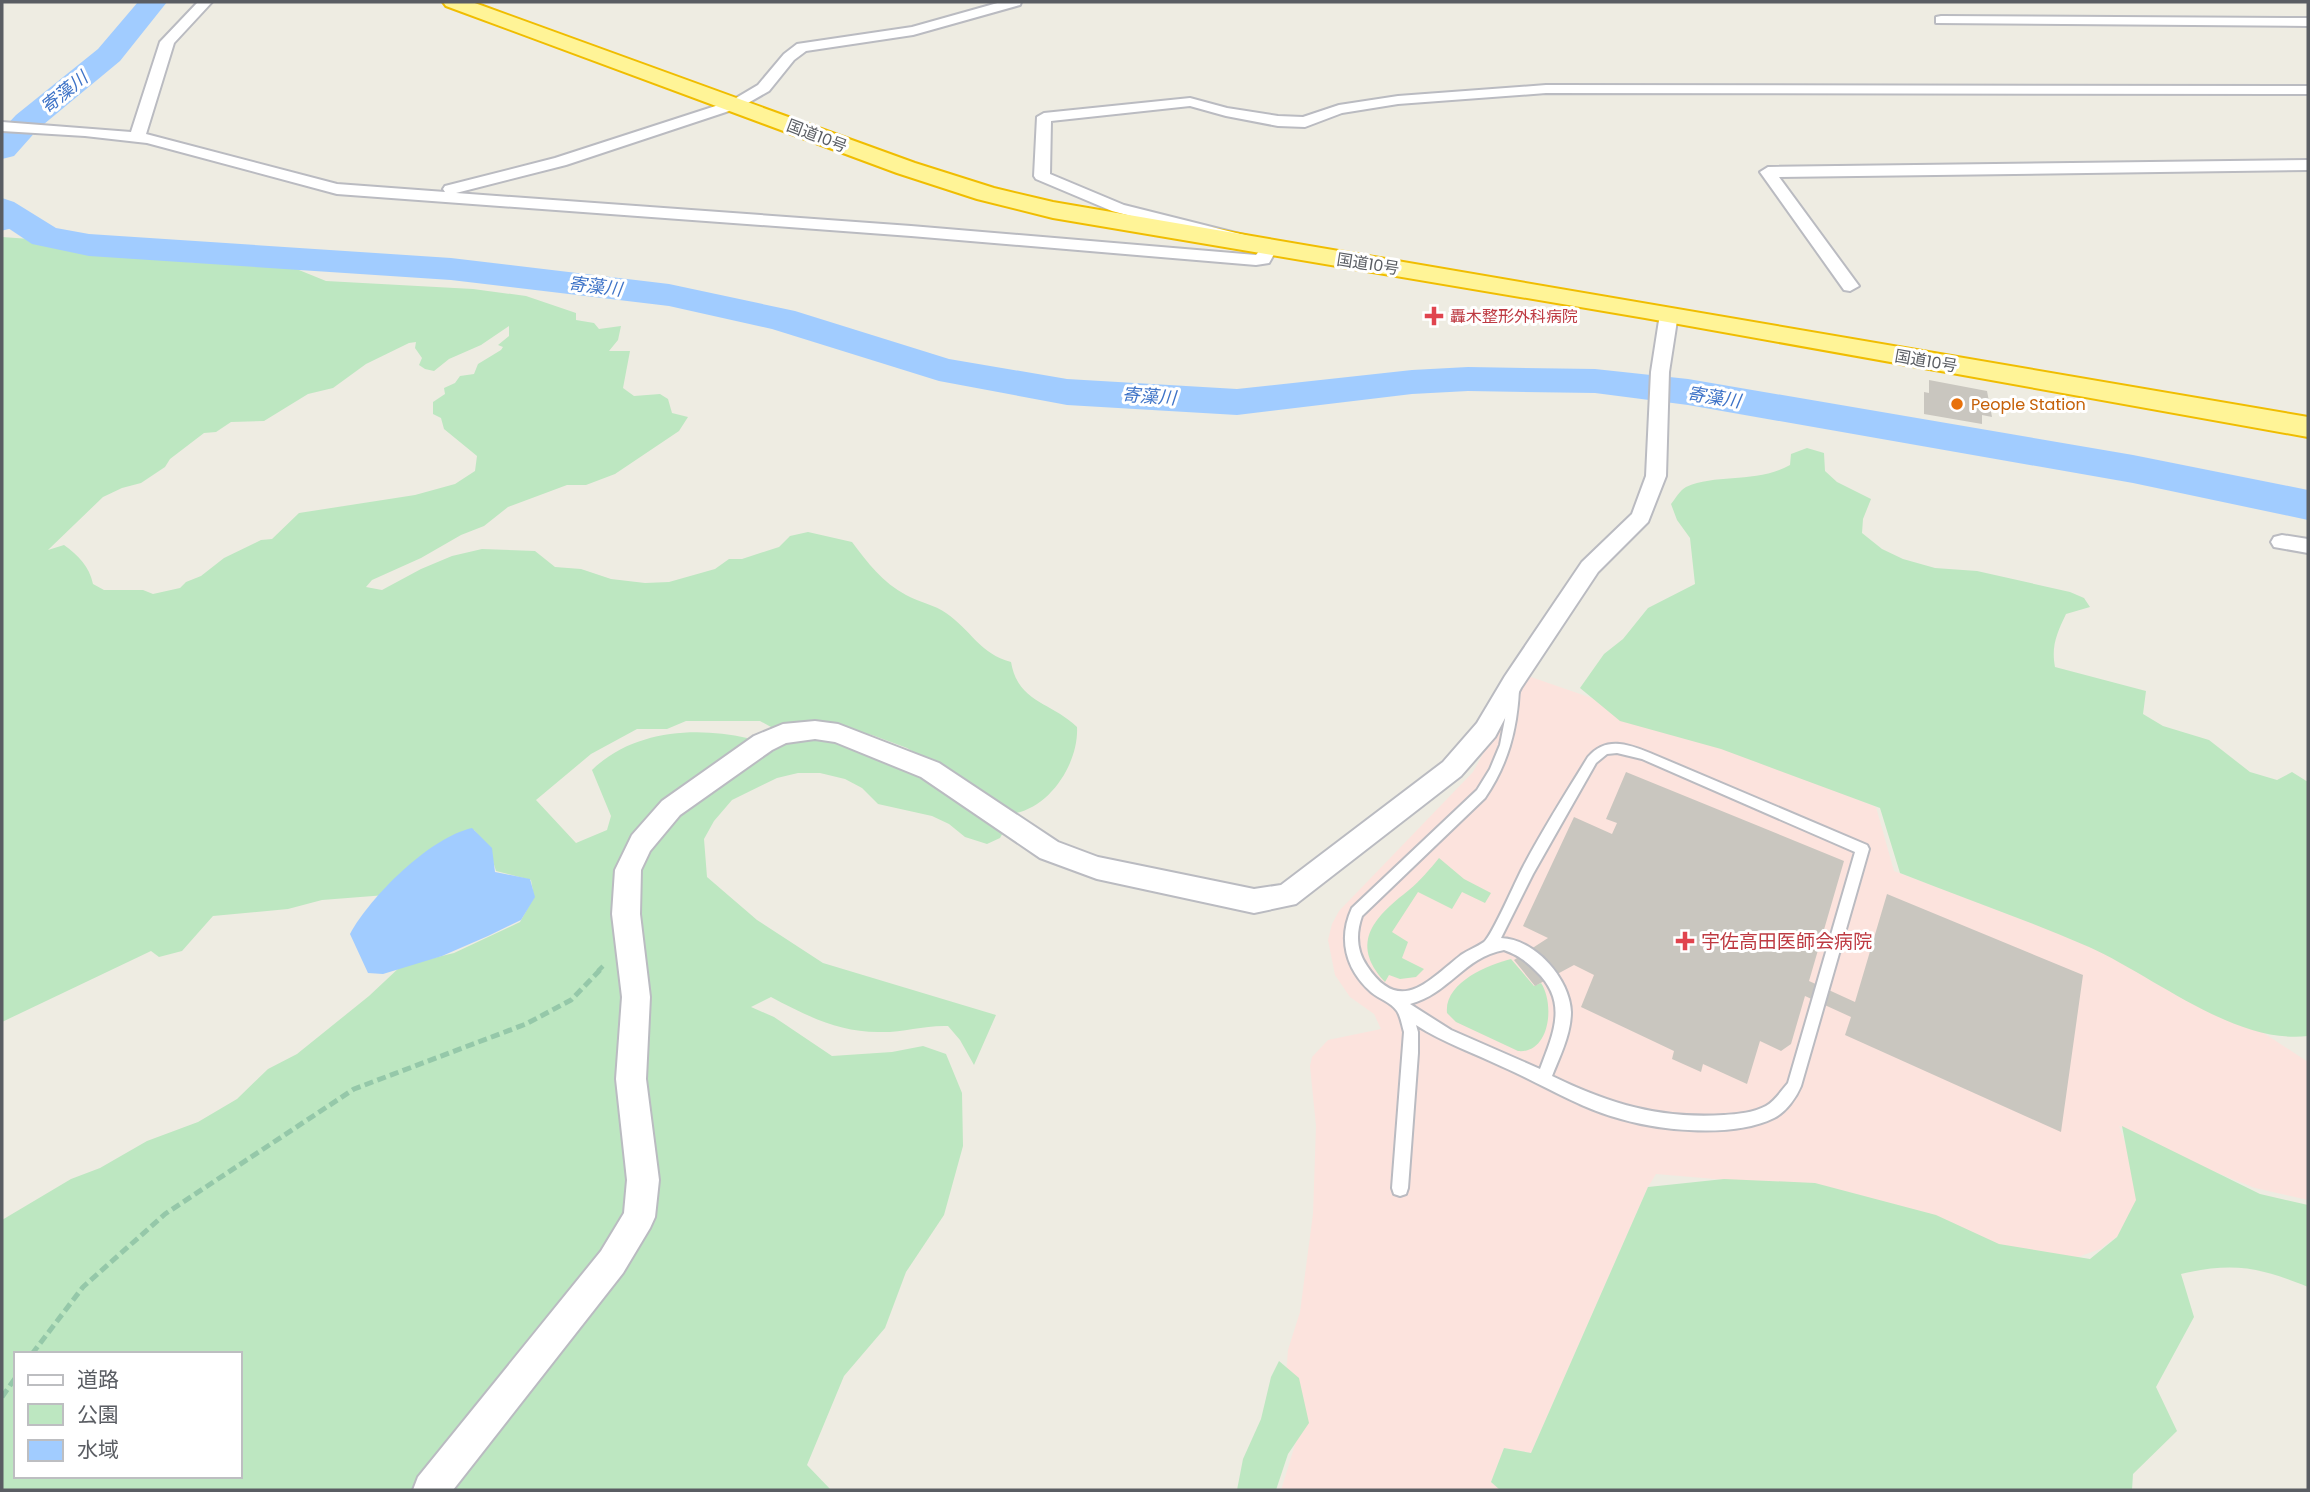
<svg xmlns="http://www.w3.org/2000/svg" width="2310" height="1492" viewBox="0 0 2310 1492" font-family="Poppins,'Noto Sans JP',sans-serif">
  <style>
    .medical { fill: #fce3dd }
    .green { fill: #bde7c1; fill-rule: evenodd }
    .water { fill: #a1ccff }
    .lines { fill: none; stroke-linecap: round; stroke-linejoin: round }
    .stream { stroke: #a1ccff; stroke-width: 5 }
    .river { fill: #a1ccff; fill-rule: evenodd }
    .building { fill: #c9c6bf }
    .service-casing { stroke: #babbc1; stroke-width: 4 }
    .minor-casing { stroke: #babbc1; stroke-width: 4 }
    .trunk-casing { stroke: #f0bd00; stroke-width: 4 }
    .path-far1 { stroke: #95c8a9; stroke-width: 4.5; stroke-dasharray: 7 3.5; stroke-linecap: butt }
    .path { stroke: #95c8a9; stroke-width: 5; stroke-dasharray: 9 4.5; stroke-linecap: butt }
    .service { fill: #fff; fill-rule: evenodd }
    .minor { fill: #fff; fill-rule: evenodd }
    .trunk { fill: #fff497; fill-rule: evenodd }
    .health-dot { fill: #e0444e; stroke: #fff; stroke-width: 2.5 }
    .food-dot { fill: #e8710a; stroke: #fff; stroke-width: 2.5 }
    .labels { text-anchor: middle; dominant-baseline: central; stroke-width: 6; stroke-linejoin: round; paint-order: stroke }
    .far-street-label { font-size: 16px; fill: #5a5d63; stroke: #fff }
    .far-health-label { font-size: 16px; fill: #be3a42; stroke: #fff; text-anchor: start }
    .far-food-label { font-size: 16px; fill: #c56008; stroke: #fff; text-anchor: start }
    .far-water-label { font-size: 18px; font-style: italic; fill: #3e73c7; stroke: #fff }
    .health-label { font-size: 19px; fill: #be3a42; stroke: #fff; text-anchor: start }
  </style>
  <rect width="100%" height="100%" fill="#eeece2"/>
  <path class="medical" d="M1528,676L1699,735L1876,807L1894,871L2092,946L2244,1020L2308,1062V1200L2255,1188L2165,1152L2119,1126L2144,1194L2126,1230L2100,1249L2078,1257L2024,1254L1835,1189L1656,1174L1648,1187L1531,1453L1504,1448L1491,1482L1500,1490H1281L1303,1419L1286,1376L1288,1350L1300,1312L1313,1214L1316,1126L1310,1066L1312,1057L1328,1040L1381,1029L1374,1014L1350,997L1335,975L1328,940L1332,924L1339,911L1473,772L1492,737L1500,715Z"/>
  <g class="green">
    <path d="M2,237L30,239L81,251L187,262L294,268L326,281L473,289L526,296L576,313V320L594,323L599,329L621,326L618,340L609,351H630L623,388L634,396L660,394L668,399L672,413L688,417L679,431L615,474L586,485H567L508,507L484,526L461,535L421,558L372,580L366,587L382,590L421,569L452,556L482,549L535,551L555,567L581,569L611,579L645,583L669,582L715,569L729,559H742L779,547L790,536L808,532L852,542C867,562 883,583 906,595C919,602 935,605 946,613C971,630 980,654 1011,662C1018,703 1052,702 1077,727C1079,762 1051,806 1016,813L907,748L872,735L833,726L788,728L771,727L760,721H686L667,729H637L591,754L536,800L576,843L607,830L611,816L592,770C632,731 694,726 747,738L750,743C778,739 807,735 835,740C899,753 952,795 1005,829L1000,838L987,844L965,837L949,824L932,816L878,804L862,788L845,779L820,773H798L777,778L732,800L714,821L704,839L707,877L757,920L823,963L996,1015L974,1065L960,1040L948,1026C924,1025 902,1033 878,1032C838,1032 805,1015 771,997L751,1007L774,1017L832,1056L892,1052L923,1046L946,1054L962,1093L963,1146L944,1215L906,1272L885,1328L844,1376L807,1465L831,1490H2V1220L71,1179L100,1168L147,1141L198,1122L237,1099L268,1069L297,1054L369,996L401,966L454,953L520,922L534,897L531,880L496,871L489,848L474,830C435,836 411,867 386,895L322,900L288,909L213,916L182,951L159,957L151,951L2,1022ZM509,326V336L498,345L503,347L501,350L478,364L474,374L460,376L455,383L444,388L445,394L433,402V414L441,418L444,429L477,456L475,471L455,484L415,495L299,513L272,539L261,540L224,558L201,576L186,582L180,588L153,594L143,590H104L93,584C89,566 79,556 64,545L48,550L103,497L122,488L141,483L165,467L170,459L204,433L216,432L231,422L264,421L308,394L333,388L366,364L409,343L416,342L415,348L422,358L419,365L425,369L434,371L449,359L481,345ZM16,1354H240V1476H16Z"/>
    <path d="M1807,448L1824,453L1825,471L1837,482L1871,499L1863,519L1862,533L1882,549L1903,559L1935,568L1977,571L2070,592L2084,598L2090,607L2066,614C2057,633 2051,646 2055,667L2146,691L2143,714L2163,726L2209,740L2250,772L2277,780L2292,772L2308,782V1036C2235,1045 2154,976 2089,947C2027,920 1963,898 1900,873L1880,808L1721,749L1620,721L1580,688L1604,654L1623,639L1648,608L1695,584L1690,538L1677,520L1671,504C1675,499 1680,490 1686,487C1718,473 1757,484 1790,465L1791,454Z"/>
    <path d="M1439,858L1464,879L1491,893L1485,903L1462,892L1452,909L1418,892L1392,932L1408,942L1402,958L1424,969L1416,977L1400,979L1389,975L1385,982C1348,942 1376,916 1409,890C1420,881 1430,869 1439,858Z"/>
    <path d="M1511,959L1534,986L1541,983C1555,1004 1550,1054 1518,1051L1456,1022L1447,1013C1444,983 1487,965 1511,959Z"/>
    <path d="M2122,1126L2260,1194L2308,1205V1287C2259,1267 2233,1262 2181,1274L2194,1317L2156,1387L2177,1431L2133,1474L2132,1490H1500L1491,1482L1504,1448L1531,1453L1648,1187L1724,1179L1815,1183L1936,1215L1999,1244L2090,1259L2117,1237L2136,1200Z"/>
    <path d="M1279,1361L1299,1378L1309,1423L1288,1454L1276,1490H1237L1243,1459L1261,1419L1271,1377Z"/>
  </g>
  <path class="water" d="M472,828L492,848L495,872L530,879L535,897L521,920L488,936L442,956L383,974L368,973L350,934C371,896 429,838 472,828Z"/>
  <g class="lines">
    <path class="stream" d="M2,228L22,223"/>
    <g class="river">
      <path d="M138,2H167L120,61L38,129L14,156L2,159V130L16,115L98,49Z"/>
      <path d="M2,198L14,202L56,228L89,234L451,258L669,284L795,311L949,359L1067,379L1237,389L1412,370L1468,367L1595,369L1688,379L2133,455L2308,490V520L2133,483L1688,405L1595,393L1468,391L1412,394L1237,415L1067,405L939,381L772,329L669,306L451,280L89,256L32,244L2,224Z"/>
    </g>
  </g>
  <g class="building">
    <path d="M1929,380L1987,391L1992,417L1982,415V424L1924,414V392L1929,393Z"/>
    <path d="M1626,772L1844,861L1809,981L1855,1002L1887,894L2083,975L2061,1132L1845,1035L1851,1017L1805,996L1791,1044L1781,1051L1760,1041L1747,1084L1703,1064L1701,1072L1672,1059L1674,1051L1581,1007L1594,975L1574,965L1535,986L1514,960L1548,938L1523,926L1574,817L1612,834L1617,823L1606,819Z"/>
  </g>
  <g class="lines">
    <g class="service-casing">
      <path id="service" d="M1513,686L1519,690C1517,730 1508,764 1485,798L1362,916C1356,933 1356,950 1367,966C1400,1016 1428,981 1461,955C1468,950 1477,947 1484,942C1492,936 1516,880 1523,867C1543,829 1566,793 1588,757C1606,736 1628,744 1650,753L1867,845L1869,849L1801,1086C1796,1098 1786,1112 1774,1118C1734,1138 1662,1131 1621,1119C1579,1108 1542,1084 1503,1067C1474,1053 1444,1043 1416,1025L1418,1032V1053L1408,1188L1406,1194L1400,1196L1394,1194L1392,1188L1404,1032C1402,1026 1401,1017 1397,1011C1391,1002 1379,999 1371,992C1345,969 1338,938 1352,908L1477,790L1490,769L1500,745L1505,719L1507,690ZM1617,753L1642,759L1855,852L1788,1083C1781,1091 1775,1101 1766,1106C1753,1113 1737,1114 1724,1115C1659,1119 1610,1104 1552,1076C1560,1056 1571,1034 1571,1012C1570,979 1535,939 1501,938L1533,874L1596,763L1607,754ZM1504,950C1518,955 1526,961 1536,971C1569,1002 1553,1034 1540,1069L1451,1030L1410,1004C1449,994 1464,957 1504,950Z"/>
    </g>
    <g class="minor-casing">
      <g id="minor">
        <path d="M198,2H212L174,43L146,134L337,184L445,192L443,189L445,186L555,158L731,101L758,85L784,54L797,44L912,27L1001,2H1021L1020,5L913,35L806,51L794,60L769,91L741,107L566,165L456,193L911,226L1256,255L1260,250L1112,211L1036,179L1034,176L1037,117L1044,113L1190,98L1227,108L1278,116L1303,117L1339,105L1398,96L1546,85L2308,86V94L1546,93L1398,104L1342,113L1305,127L1278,126L1226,116L1190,106L1051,121L1050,174L1124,205L1276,243L1278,247L1269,263L1256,265L911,236L337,194L147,143L85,136L2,131V122L131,132L160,42Z"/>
        <path d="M1941,16L2308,18V26L1936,23V17Z"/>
        <path d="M2308,160V170L1779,177L1859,286L1850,291L1844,290L1760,172L1768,167Z"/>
        <path d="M1669,309L1678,314L1669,372L1666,476L1648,522L1598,572L1521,688L1495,737L1461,776L1296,904L1254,913L1097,879L1040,858L921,777L835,742L815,739L786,743L772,750L680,815L650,851L641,870L640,914L650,997L646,1079L659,1180L655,1217L650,1228L623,1273L453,1490H413L418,1477L601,1251L624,1213L627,1180L616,1079L622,997L612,914L615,870L632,835L662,801L754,736L783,724L815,721L838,724L939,763L1058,842L1098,857L1254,889L1281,885L1443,762L1477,723L1505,676L1582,562L1632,514L1646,476L1651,372L1660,314Z"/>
        <path d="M2282,535L2308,539V553L2274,547L2271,542L2274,537Z"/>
      </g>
    </g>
    <g class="trunk-casing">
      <path id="trunk" d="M443,2H472L915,163L994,188L1053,202L2308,417V437L1645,318L1053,218L977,199L897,173L446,6Z"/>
    </g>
    <path class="path-far1" d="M598,971L603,966"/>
    <g class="path">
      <path d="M32,1354L83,1287L165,1214L354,1089L526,1024L571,1000L600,970"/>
      <path d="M2,1397L16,1377"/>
    </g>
    <use href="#service" class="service"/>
    <use href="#minor" class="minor"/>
    <use href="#trunk" class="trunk"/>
  </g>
  <g class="health-dot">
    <path d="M1430.5 305.5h7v7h7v7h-7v7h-7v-7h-7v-7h7z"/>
    <path d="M1681.5 930.5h7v7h7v7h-7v7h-7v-7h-7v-7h7z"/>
  </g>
  <circle class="food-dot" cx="1957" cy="404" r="7"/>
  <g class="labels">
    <g class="far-street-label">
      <text transform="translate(817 136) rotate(21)">国道10号</text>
      <text transform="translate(1368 264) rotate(9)">国道10号</text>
      <text transform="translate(1926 361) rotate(10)">国道10号</text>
    </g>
    <g class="far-health-label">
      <text x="1450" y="316">轟木整形外科病院</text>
    </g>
    <g class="far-food-label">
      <text x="1971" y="404">People Station</text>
    </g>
    <g class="far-water-label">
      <text transform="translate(64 92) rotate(-39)">寄藻川</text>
      <text transform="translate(595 286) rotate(7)">寄藻川</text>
      <text transform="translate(1149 396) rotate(4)">寄藻川</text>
      <text transform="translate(1714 397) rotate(9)">寄藻川</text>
    </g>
    <g class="health-label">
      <text x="1701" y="941">宇佐高田医師会病院</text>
    </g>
  </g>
  <rect width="2310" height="1492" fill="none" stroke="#5a5d63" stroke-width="7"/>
  <rect x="14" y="1352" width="228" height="126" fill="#ffffff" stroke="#bdbec1" stroke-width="2"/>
  <rect x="28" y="1375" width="35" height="10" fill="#ffffff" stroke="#bdbec1" stroke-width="2"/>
  <text x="77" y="1387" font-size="21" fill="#5a5d63">道路</text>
  <rect x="28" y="1404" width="35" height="21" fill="#bde7c1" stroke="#bdbec1" stroke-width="2"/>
  <text x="77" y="1422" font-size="21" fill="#5a5d63">公園</text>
  <rect x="28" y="1440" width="35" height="21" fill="#a1ccff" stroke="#bdbec1" stroke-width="2"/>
  <text x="77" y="1457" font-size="21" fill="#5a5d63">水域</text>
</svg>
